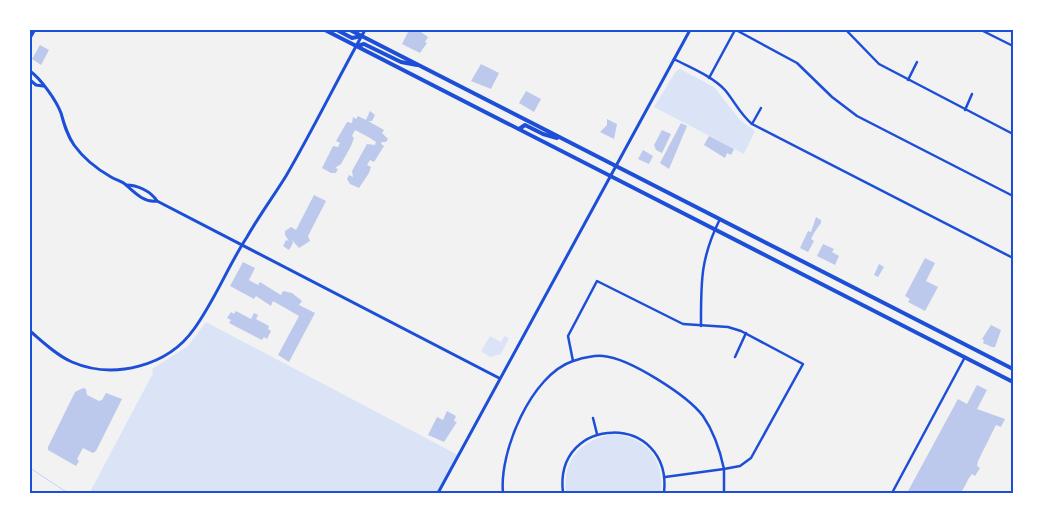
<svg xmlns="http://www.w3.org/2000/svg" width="1043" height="523" viewBox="0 0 1043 523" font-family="Helvetica,sans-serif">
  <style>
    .green { fill: #dbe4f7 }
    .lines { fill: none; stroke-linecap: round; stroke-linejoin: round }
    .stream { stroke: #bfd3fe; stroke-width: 1 }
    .building { fill: #bdc9ec }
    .minor { stroke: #1d4ed8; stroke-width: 2.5 }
    .tertiary { stroke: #1d4ed8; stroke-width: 3 }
    .secondary { stroke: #1d4ed8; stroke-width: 4 }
    .neatline { fill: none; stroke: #1d4ed8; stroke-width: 2 }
  </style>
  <rect width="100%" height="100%" fill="#f2f2f2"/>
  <g class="green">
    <path d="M680,69L714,87L740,120L755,131L744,154L654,107L676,71Z"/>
    <path d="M206,322L458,455L438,493L90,492L153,373L152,369L188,346Z"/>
    <path d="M490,336L501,342L504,336L509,338L501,354L490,357L481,351Z"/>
    <path d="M616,434C649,439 664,461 661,493H566C561,459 584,437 616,434Z"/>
  </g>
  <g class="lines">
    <path class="stream" d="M30,468L68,493"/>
  </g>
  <g class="building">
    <path d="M409,30H418L428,37L425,42L427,43L420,53L402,44Z"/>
    <path d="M40,45L49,50L41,65L32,59Z"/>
    <path d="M481,64L499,73L491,89L471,81Z"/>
    <path d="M526,91L541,99L534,112L519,103Z"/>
    <path d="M370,111L375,115L372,121H368L384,130L382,133L388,139L386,142H382L381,144L384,146L374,162L370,160L367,165L371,167L369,173L359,188L350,184L347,179L349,175L353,177L352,171L367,144L375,145L376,142L370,138L355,130L352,136L354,138L351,146L341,164L335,168L338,169L336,173H331L322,168L333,146L338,147L340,143L336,141L347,122L352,123L353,117L356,119L358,116L366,120Z"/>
    <path d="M607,119L617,124L614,139L600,132L607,125Z"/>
    <path d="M681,123L687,126L669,169L660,163Z"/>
    <path d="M662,130L671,134L662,153L656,150L654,145Z"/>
    <path d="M709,136L734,149L731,155L727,153L725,158L704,145Z"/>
    <path d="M643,150L653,156L649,164L638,159Z"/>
    <path d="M314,195L326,201L308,236L310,241L299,248L292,240L293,243L289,250L283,246L286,240L289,241L285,235V231L291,227L296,230Z"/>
    <path d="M816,217L821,220V223L814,233L811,239L814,241L808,252L800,248L808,231L811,232Z"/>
    <path d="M823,244L834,249L832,252L839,256L835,265L817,256Z"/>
    <path d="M925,258L935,263L926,281L938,287L925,311L908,302L910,299L905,296Z"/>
    <path d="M243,262L255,268L249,280L258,285L260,282L281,295L283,291L292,293L302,301L299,305L315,313L289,362L278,355L299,316L273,301L271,306L256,296L254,299L230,286Z"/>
    <path d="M879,264L884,267L878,277L874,275Z"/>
    <path d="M236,311L251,319L254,313L258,315L256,319L269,326L268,329L271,331L267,339L264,337L262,340L229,323L231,320L227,318L231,312L234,314Z"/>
    <path d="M991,325L1001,330L995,347H992L983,343L984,340L982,339Z"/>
    <path d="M977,385L987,390L977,409L1005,419L1001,427L996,425L978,461L977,466L980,468L975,476L972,474L969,478L961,493H907L958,399L967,404Z"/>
    <path d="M83,388L86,389L87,395L99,401L102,400L106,393L122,399L96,451L93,453L83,448L77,459L79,461L76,466L48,450V447L75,392Z"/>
    <path d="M447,411L456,416L454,421L457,422L444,442L428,435L437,417L443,420Z"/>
  </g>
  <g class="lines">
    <g class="minor">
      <path d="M736,30L797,63L832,97L857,116L1013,196"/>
      <path d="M846,30L879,64L1013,134"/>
      <path d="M981,30L1013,46"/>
      <path d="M674,59C691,68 712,76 725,90C735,102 740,114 752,124L1013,258"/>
      <path d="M709,78L735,30"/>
      <path d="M908,80L917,62"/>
      <path d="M965,110L972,94"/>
      <path d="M752,124L761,108"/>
      <path d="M701,326C701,283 700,259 720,219"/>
      <path d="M735,357L746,333"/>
      <path d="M573,361C583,358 592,355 603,356C629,358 687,395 703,416C714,432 720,450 724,469L665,477"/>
      <path d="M593,418L597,434"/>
      <path d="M503,493C499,452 531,375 573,361L568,336L597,281L683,324L728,327L741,331L803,364L751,458L740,466L724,469V493"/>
      <path d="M563,493C553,413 673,412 664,493"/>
      <path d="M892,493L965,357"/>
    </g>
    <g class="tertiary">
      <path d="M30,71C41,79 56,100 61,113C64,124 67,135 74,145C84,159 97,169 111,177C116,180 121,181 125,184C134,192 144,203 157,201"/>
      <path d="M30,80L36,85L43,86"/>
      <path d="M126,185C137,185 151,191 157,201L499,378"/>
      <path d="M30,331C43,342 56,355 72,362C114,380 168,366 194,329C215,300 228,266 247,237C259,216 273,197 286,176C314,128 338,78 365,30"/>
      <path d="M438,493L690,30"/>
    </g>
    <g class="secondary">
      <path d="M325,30L1013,382"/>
      <path d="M337,30L352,38L362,36"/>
      <path d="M350,30L1013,369"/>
      <path d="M30,37L34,30"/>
      <path d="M357,46L364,44L401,62L417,65"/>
      <path d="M519,129L525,125L543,134L557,138"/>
    </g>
  </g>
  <rect width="1043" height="523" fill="none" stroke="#ffffff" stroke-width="62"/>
  <rect x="31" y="31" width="981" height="461" class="neatline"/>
</svg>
